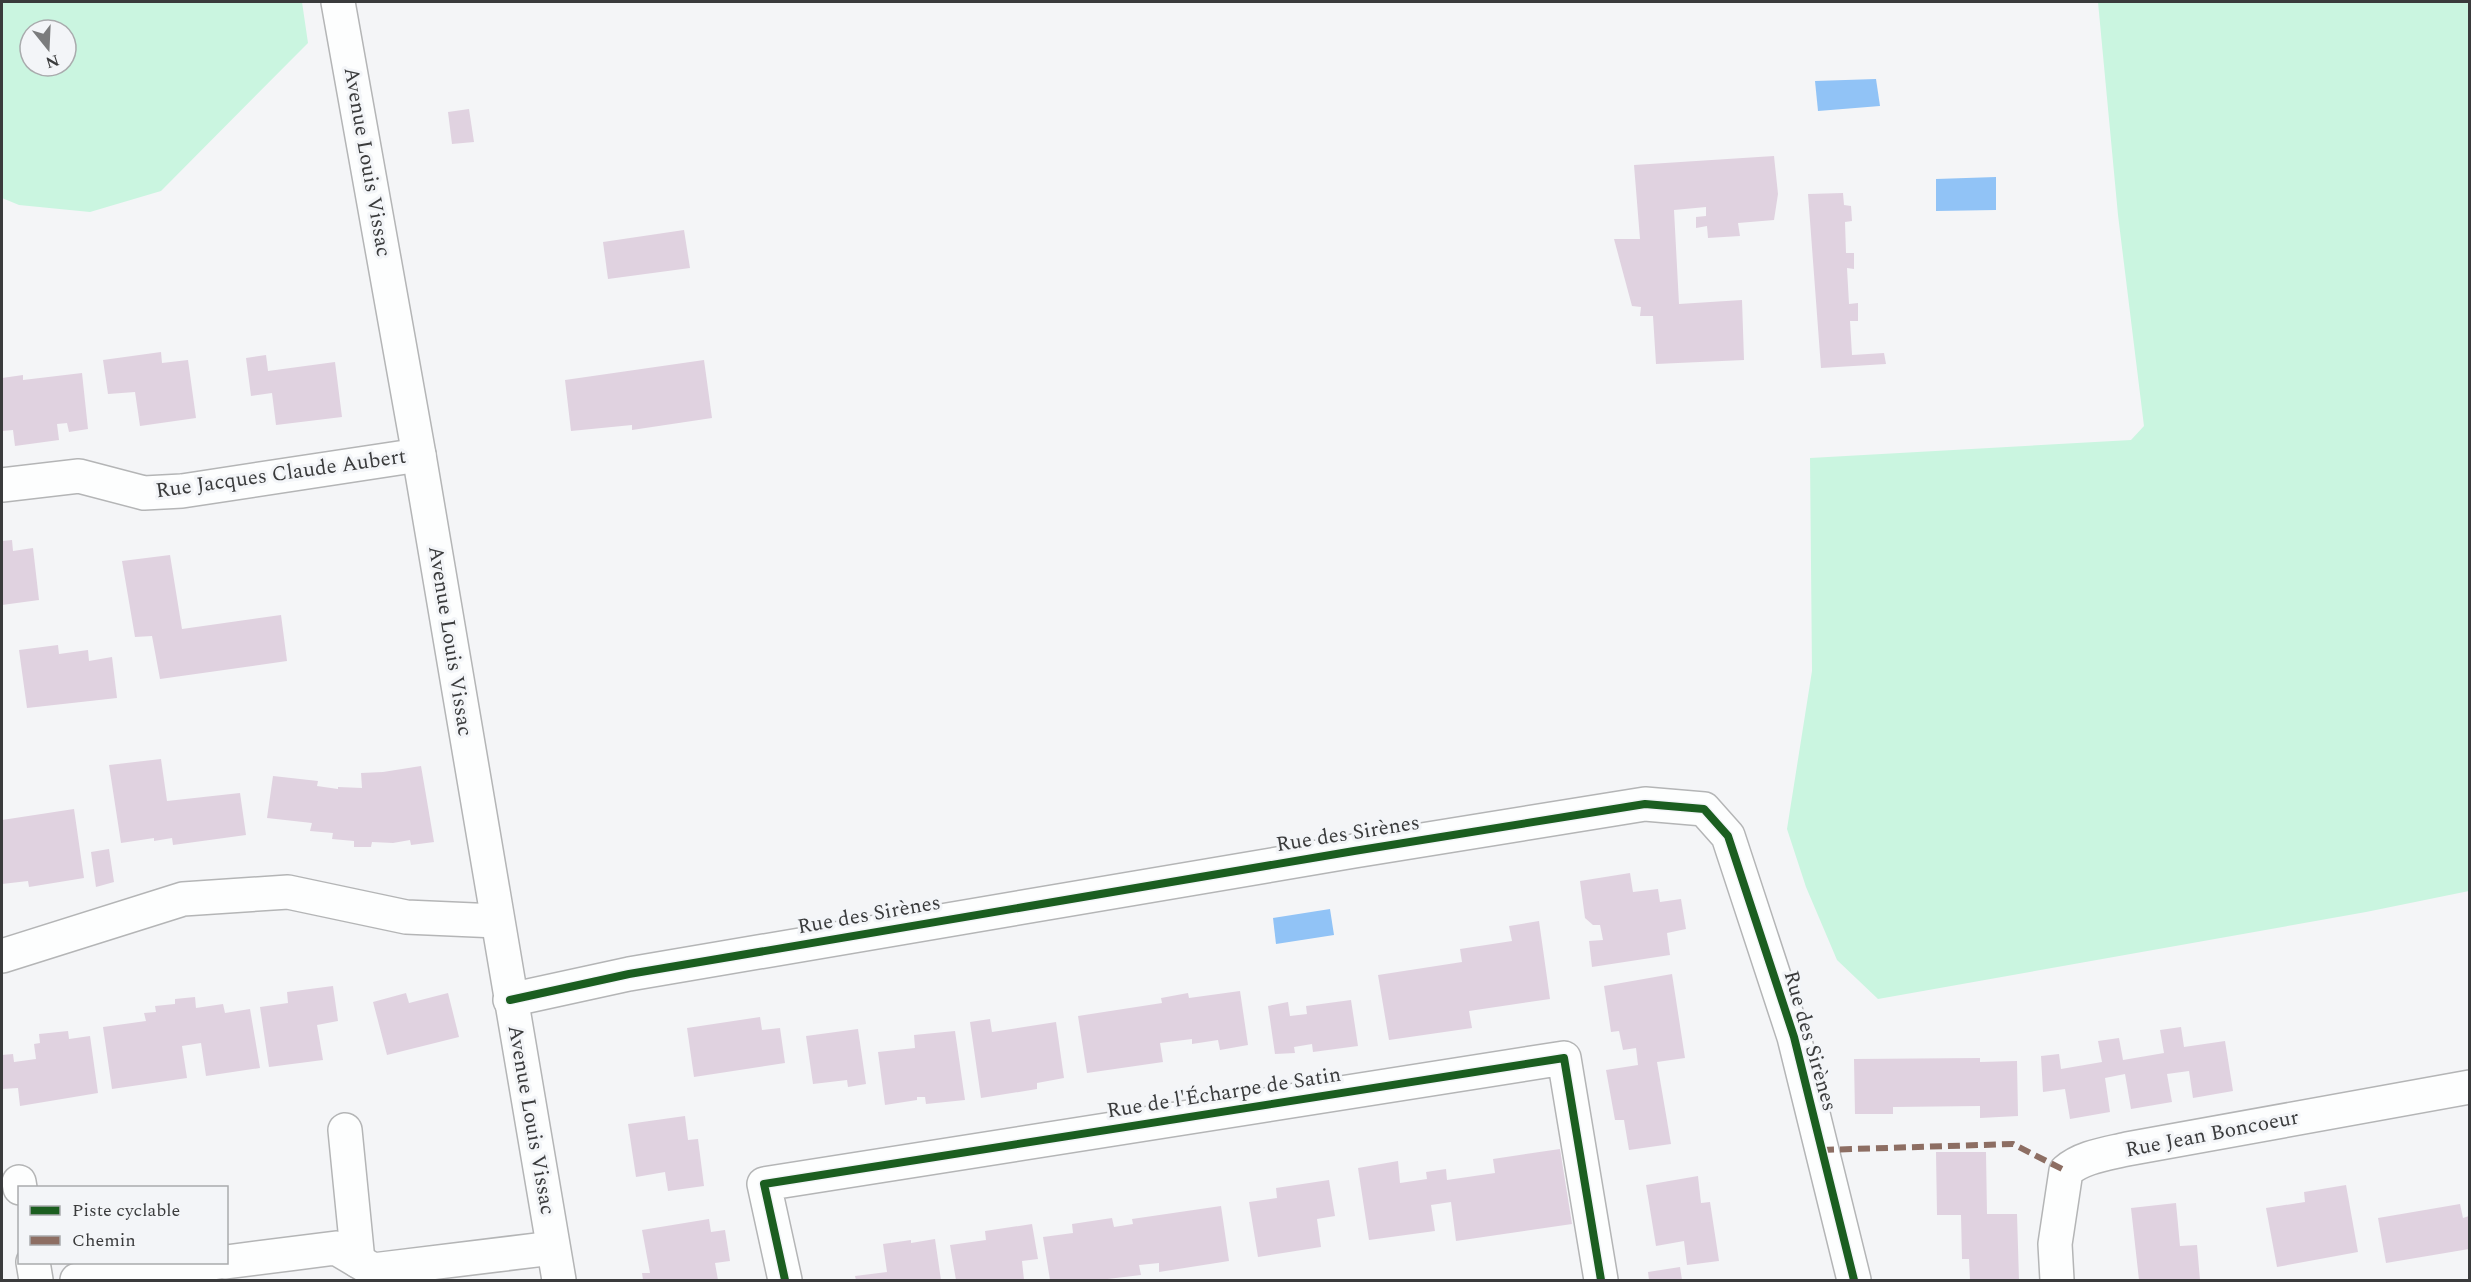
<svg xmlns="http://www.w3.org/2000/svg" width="2471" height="1282" viewBox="0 0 2471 1282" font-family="Spectral,serif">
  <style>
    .green { fill: #caf5e0; fill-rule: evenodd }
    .water { fill: #91c3f6 }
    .building { fill: #e0d2e0 }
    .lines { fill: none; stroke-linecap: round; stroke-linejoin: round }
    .minor-casing { stroke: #b4b5b6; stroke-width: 36 }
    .major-casing { stroke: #b4b5b6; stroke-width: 36 }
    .minor { stroke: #fdfefe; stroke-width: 33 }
    .major { stroke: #fdfefe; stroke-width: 33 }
    .quiet { stroke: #8d6e63; stroke-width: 6; stroke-dasharray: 12 6; stroke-linecap: butt }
    .cycleway-casing { stroke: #f3f5f8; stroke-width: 11 }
    .cycleway { stroke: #1b5e20; stroke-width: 8 }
    .labels { text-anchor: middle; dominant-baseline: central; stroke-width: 6; stroke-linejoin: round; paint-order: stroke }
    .street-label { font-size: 21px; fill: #3a3b3c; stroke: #f3f5f8 }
  </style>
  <rect width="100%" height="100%" fill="#f4f5f7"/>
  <g class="green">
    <path d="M2,2H302L308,43L161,191L90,212L19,205L2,198ZM30,30H66V66H30Z"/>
    <path d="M2098,2H2469V891L2366,912L1878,999L1837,960L1806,887L1787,829L1812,671L1810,458L2131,440L2144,426L2118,215Z"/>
  </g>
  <g class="water">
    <path d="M1876,79L1880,106L1818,111L1815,81Z"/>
    <path d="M1996,177V210L1936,211V179Z"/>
    <path d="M1330,909L1334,935L1276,944L1273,918Z"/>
  </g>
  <g class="building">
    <path d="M469,109L474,142L452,144L448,112Z"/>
    <path d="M1774,156L1778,194L1774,220L1738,223L1740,236L1708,238L1707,226L1696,228V217L1706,216V207L1674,210L1679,304L1742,300L1744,360L1656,364L1653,316H1640L1641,307L1632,306L1614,239H1640L1634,165Z"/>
    <path d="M1843,193L1844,205L1851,206L1852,221L1845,222L1846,253H1854V269L1847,268L1849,304L1858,303V321H1850L1852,355L1884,353L1886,364L1821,368L1808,194Z"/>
    <path d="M684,230L690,268L608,279L603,242Z"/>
    <path d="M161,352L162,363L188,360L196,418L140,426L135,392L108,394L103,360Z"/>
    <path d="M266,355L268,371L335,362L342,417L276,425L272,393L251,396L246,358Z"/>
    <path d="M704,360L712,418L632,430V425L571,431L565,380Z"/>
    <path d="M82,373L88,429L69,432L67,423L57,424L59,440L15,446L13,430L2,431V378L23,375V380Z"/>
    <path d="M12,540L13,551L33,548L39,600L2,605V541Z"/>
    <path d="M170,555L182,629L281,615L287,661L160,679L152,636L135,637L122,561Z"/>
    <path d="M58,645L59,654L88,650L89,661L112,657L117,698L27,708L19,650Z"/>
    <path d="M161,759L167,801L240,793L246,835L173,845L172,838L154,841V838L121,843L109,765Z"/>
    <path d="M421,766L434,842L411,845L410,840L393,843L372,842L371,847H354V841L332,839L333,833L310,831L312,823L267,818L273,776L318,781L317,786L338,789V787L362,788L361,773L383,772Z"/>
    <path d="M74,809L84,878L29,887L28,881L2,884V820Z"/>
    <path d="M109,849L114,882L96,887L91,852Z"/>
    <path d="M1630,873L1633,892L1658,889L1660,902L1681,899L1686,929L1667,933L1670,955L1592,967L1589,941L1603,940L1600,925H1593L1585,918L1580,881Z"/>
    <path d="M1539,921L1550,999L1469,1011L1472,1028L1389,1040L1378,975L1462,962L1460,949L1512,941L1509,926Z"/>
    <path d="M1672,974L1685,1058L1657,1062L1671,1144L1629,1150L1624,1120H1615L1606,1070L1638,1065L1636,1048L1623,1050L1619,1031L1611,1032L1604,986Z"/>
    <path d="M333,986L338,1021L317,1025L323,1060L269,1067L260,1007L288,1003L287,992Z"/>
    <path d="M1240,991L1248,1045L1220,1050L1218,1040L1192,1044V1039L1160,1043L1163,1062L1087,1073L1078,1016L1162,1003L1161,998L1188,993L1189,998Z"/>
    <path d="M406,993L409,1003L448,993L459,1037L387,1055L373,1002Z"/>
    <path d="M195,997L196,1008L223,1004L225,1013L250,1009L260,1068L206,1076L201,1043L182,1046L187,1078L112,1089L103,1027L146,1021L144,1013L156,1012L155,1006L175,1004V999Z"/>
    <path d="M1351,1000L1358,1046L1313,1052L1312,1044L1294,1047L1295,1053L1275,1054L1268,1006L1288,1002L1290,1016L1307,1014L1306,1006Z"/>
    <path d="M760,1017L762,1030L780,1028L785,1063L694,1077L687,1028Z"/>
    <path d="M990,1019L992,1032L1056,1022L1064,1078L1037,1083V1089L981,1098L970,1022Z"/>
    <path d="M2181,1027L2184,1047L2225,1041L2233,1091L2193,1098L2189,1071L2167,1074L2172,1102L2131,1109L2125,1074L2105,1078L2110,1112L2070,1119L2065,1089L2043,1092L2041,1056L2059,1054L2061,1069L2102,1062L2098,1041L2119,1038L2123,1060L2164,1053L2160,1030Z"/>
    <path d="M858,1029L866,1084L848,1087L847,1080L813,1084L806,1036Z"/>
    <path d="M68,1031L69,1039L90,1036L98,1093L20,1106L18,1088L2,1089V1055L13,1054L14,1062L36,1059L34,1044L40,1043L39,1034Z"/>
    <path d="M955,1031L965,1100L926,1104L925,1097H917V1100L885,1105L878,1052L915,1048L914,1035Z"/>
    <path d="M1980,1058V1062L2017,1061L2018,1116L1980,1118V1106L1893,1107V1114H1855L1854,1059Z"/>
    <path d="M685,1116L688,1140L698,1139L704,1186L668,1191L665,1172L636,1177L628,1124Z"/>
    <path d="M1560,1149L1572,1224L1456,1241L1451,1202L1431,1205L1435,1231L1369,1240L1358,1168L1398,1161L1400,1183L1427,1179L1426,1172L1446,1169L1447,1180L1495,1173L1493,1159Z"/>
    <path d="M1936,1152H1986L1987,1214H2017L2019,1280H1970L1969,1259H1962L1961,1215H1937Z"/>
    <path d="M1698,1176L1701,1203L1710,1202L1719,1261L1687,1265L1684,1241L1656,1246L1646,1185Z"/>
    <path d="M1329,1180L1335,1216L1317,1219L1321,1247L1258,1257L1249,1202L1277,1198L1276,1188Z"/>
    <path d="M2346,1185L2358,1252L2277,1267L2266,1208L2305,1202L2304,1192Z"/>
    <path d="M2176,1203L2180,1246L2197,1245L2200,1280H2139L2131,1208Z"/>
    <path d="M2460,1204L2463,1218L2469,1216V1249L2386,1263L2378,1218Z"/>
    <path d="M1221,1206L1229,1261L1159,1272V1263L1139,1265L1141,1275L1099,1280H1050L1043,1237L1073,1233L1072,1224L1112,1218L1114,1227L1133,1224L1132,1219Z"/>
    <path d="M709,1219L711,1232L725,1230L730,1261L715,1263L718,1280H643L642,1273H650L642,1230Z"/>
    <path d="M1032,1224L1038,1259L1022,1261L1024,1280H956L950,1245L986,1240L985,1231Z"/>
    <path d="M935,1239L941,1280H856L855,1276L887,1272L883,1244L911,1240V1243Z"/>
    <path d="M1680,1267L1682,1280H1649L1648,1272Z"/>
  </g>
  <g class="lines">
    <g class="minor-casing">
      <g id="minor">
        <path d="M2,485L79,476L144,493L182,491L419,455"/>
        <path d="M2,956L183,899L288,892L406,917L497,921"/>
        <path d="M510,1000L629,974L1354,851L1645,804L1704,809L1728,836L1794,1037L1854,1280"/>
        <path d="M345,1130L358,1261"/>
        <path d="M19,1182L20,1188"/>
        <path d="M33,1262L36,1280"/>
        <path d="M226,1262L336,1248L373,1270L553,1248"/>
        <path d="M77,1280L220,1262"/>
        <path d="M785,1280L764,1184L1564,1058L1601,1280"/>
        <path d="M2057,1280L2055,1244L2066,1171C2082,1157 2106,1154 2127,1149L2470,1087"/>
      </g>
    </g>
    <g class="major-casing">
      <path id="major" d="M338,2L419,455L559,1280"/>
    </g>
    <use href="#minor" class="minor"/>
    <use href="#major" class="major"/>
    <path class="quiet" d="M1822,1150L2013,1144L2066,1171"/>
    <g class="cycleway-casing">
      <g id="cycleway">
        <path d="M510,1000L629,974L1354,851L1645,804L1704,809L1728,836L1794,1037L1854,1280"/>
        <path d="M785,1280L764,1184L1564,1058L1601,1280"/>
      </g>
    </g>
    <use href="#cycleway" class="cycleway"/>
  </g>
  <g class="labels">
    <g class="street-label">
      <text transform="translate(367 162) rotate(80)">Avenue Louis Vissac</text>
      <text transform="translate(281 474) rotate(-8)">Rue Jacques Claude Aubert</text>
      <text transform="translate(450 641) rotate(81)">Avenue Louis Vissac</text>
      <text transform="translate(1348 834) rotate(-9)">Rue des Sirènes</text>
      <text transform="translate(869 915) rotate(-10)">Rue des Sirènes</text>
      <text transform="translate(1810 1041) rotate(74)">Rue des Sirènes</text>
      <text transform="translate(1224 1093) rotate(-9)">Rue de l'Écharpe de Satin</text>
      <text transform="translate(531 1120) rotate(80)">Avenue Louis Vissac</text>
      <text transform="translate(2212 1134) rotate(-11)">Rue Jean Boncoeur</text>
    </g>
  </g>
  <rect width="2471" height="1282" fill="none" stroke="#3a3b3c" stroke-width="6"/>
  <rect x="18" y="1186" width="210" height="78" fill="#f3f5f8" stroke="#a9abad" stroke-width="1.5"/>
  <rect x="30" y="1206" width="30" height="9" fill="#1b5e20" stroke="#a9abad" stroke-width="1.5"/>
  <text x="72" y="1216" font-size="18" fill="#3a3b3c">Piste cyclable</text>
  <rect x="30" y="1236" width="30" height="9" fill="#8d6e63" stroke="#a9abad" stroke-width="1.5"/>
  <text x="72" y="1246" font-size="18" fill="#3a3b3c">Chemin</text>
  <g transform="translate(48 48) rotate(162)"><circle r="28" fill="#f3f5f8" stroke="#a9abad" stroke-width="1.5"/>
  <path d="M0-4.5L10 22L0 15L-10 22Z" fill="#7b7c7d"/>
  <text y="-9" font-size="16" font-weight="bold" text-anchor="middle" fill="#3a3b3c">N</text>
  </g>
</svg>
